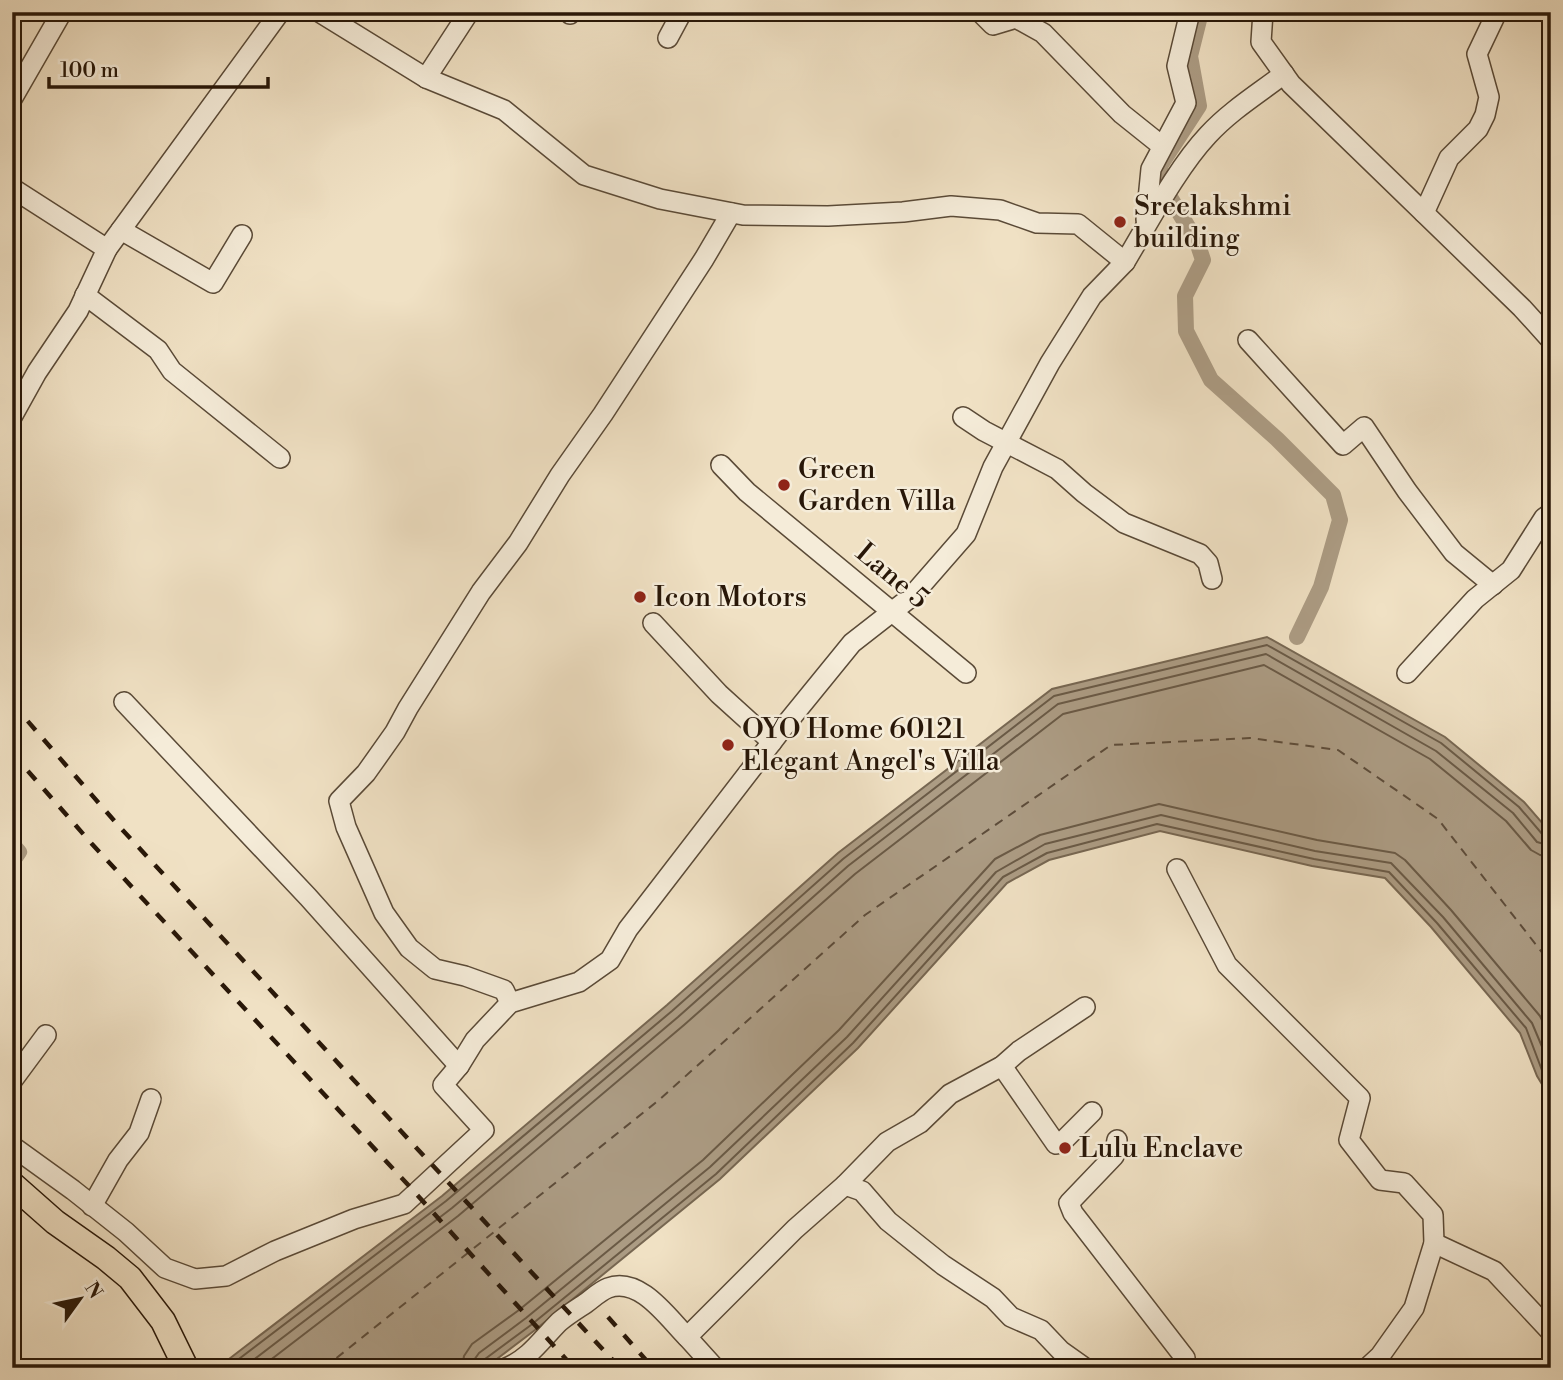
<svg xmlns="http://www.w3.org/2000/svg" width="1563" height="1380" viewBox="0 0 1563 1380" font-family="'Libre Bodoni',serif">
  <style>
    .water { fill: #ac9c84; stroke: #776752; stroke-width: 2 }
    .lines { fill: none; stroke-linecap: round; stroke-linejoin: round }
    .shore { stroke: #6a5a46; stroke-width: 2 }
    .canal { stroke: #ac9c84; stroke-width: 16 }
    .ferry { stroke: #5d4c3a; stroke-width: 2; stroke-dasharray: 9 7; stroke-linecap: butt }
    .minor-casing { stroke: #5a4a37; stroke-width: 22 }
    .major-casing { stroke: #281708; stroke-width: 27 }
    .minor { stroke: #f5ecd9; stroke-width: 19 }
    .major { stroke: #f0e1c4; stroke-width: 24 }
    .rail { stroke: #281708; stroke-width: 4.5; stroke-dasharray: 12 12; stroke-linecap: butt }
    .poi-dot { fill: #8f2418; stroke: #f5ecd9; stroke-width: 2.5 }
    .labels { text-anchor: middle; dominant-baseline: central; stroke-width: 5; stroke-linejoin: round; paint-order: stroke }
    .poi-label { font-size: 28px; fill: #281708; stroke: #f5ecd9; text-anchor: start }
    .street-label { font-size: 28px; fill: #281708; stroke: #f5ecd9 }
  </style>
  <rect width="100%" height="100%" fill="#f0e1c4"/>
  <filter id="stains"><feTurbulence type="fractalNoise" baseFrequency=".00286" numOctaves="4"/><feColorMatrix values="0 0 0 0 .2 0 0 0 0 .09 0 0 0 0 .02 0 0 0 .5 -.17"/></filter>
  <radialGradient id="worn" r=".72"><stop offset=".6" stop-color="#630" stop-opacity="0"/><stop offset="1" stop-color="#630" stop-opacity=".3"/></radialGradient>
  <path class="water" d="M1267,637L1445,737L1524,802L1551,833V1099L1537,1076L1520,1033L1431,927L1385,878L1312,866L1160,831L1049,860L1007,883L858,1048L720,1179L535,1330L485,1368H213L229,1359L442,1196L667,1005L838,853L1052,689Z"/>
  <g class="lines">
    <g class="shore">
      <path d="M227,1368L446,1201L672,1011L843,859L1054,696L1267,645L1441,743L1519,807L1543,835L1551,837"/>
      <path d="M243,1368L452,1208L678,1017L848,866L1058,704L1266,654L1436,751L1513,813L1537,842L1551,846"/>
      <path d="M260,1368L458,1216L684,1025L855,874L1063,714L1264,665L1430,759L1506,821L1531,850L1540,855L1551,857"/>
      <path d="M462,1368L464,1356L472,1344L519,1310L703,1160L839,1030L995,859L1040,835L1159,804L1317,840L1395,853L1405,860L1451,910L1540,1016L1551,1039"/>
      <path d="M473,1368L474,1360L479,1353L526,1318L710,1167L847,1037L996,872L1045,844L1161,815L1315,851L1391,863L1443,917L1532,1023L1551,1068"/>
      <path d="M482,1368L485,1359L531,1325L716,1174L853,1043L1003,877L1047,853L1157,824L1314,859L1389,872L1437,923L1526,1028L1543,1073L1551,1085"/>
    </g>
    <g class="canal">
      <path d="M1201,12L1190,56L1199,106L1160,166L1162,184L1197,242L1203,260L1185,296L1186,331L1211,380L1277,439L1333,495L1340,520L1321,587L1297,637"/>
      <path d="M12,844L19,852L12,862"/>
    </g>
    <path class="ferry" d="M324,1368L659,1100L865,915L1111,745L1250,738L1338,750L1438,819L1551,964"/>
    <g class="minor-casing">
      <g id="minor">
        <path d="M319,12L426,78L504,110L584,175L660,199L743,215L828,216L903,212L951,206L1000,210L1037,223L1078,224L1125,262C1149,222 1177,168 1208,135C1230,111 1259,93 1284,74"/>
        <path d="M980,12L993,25L1016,18L1043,33L1122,114L1162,146"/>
        <path d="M1263,12L1261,42L1291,84L1522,308L1551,340"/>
        <path d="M570,14V12"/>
        <path d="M668,38L682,12"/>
        <path d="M426,78L469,12"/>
        <path d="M12,99L62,12"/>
        <path d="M12,188L107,249L280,12"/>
        <path d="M1424,213L1449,158L1478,129L1485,115L1489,97L1477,54L1497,12"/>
        <path d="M1146,220L1151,169L1186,103L1177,66L1190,12"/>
        <path d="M121,230L213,283L242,235"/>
        <path d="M85,295L158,350L172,371L280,458"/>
        <path d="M1248,340L1343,445L1364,427L1407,491L1454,553L1493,585"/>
        <path d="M12,417L37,372L78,311L107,249"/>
        <path d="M963,417L984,431L1057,469L1084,493L1124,523L1200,554L1208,563L1212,579"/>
        <path d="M721,465L747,492L966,673"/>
        <path d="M653,623L719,694L772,742"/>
        <path d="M1407,673L1475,599L1511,570L1544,518L1551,513"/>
        <path d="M124,702L308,897L459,1066"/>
        <path d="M1177,869L1227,965L1360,1098L1349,1140L1380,1180L1404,1183L1433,1215L1434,1243L1414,1308L1380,1356L1367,1368"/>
        <path d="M510,1003L504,990L465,976L435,969L409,948L384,913L346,827L339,801L366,773L395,732L408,708L481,592L518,543L560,475L603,414L704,259L731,213"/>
        <path d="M1085,1007L1019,1051L1002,1066L950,1094L920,1123L887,1142L845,1185L862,1191L888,1221L943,1265L993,1298L1011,1317L1041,1330L1061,1351L1085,1368"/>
        <path d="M1002,1066L1056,1144L1064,1140L1092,1112"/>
        <path d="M12,1081L46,1035"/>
        <path d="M1117,1140L1114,1156L1069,1203L1073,1213L1185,1358L1186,1368"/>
        <path d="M12,1146L73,1190L126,1232L165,1268L195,1279L226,1276L275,1251L354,1219L404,1204L484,1130L443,1085L459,1066L475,1040L510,1003L579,982L610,960L628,929L782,729L852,643L911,597L966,534L993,467L1050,363L1092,296L1125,262"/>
        <path d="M92,1206L118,1160L139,1133L151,1099"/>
        <path d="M1434,1243L1494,1271L1551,1332"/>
        <path d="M506,1368C529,1359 542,1339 559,1322C567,1315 577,1309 586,1303C593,1298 600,1291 608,1288C640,1276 668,1318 687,1337"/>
        <path d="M715,1368L687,1337L795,1229L845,1185"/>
      </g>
    </g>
    <g class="major-casing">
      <path id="major" d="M12,1184L55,1222L106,1258L130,1278L163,1321L186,1368"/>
    </g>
    <use href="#minor" class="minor"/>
    <use href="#major" class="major"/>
    <g class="rail">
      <path d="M12,703L117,824L620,1368"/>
      <path d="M12,753L92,844L410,1187L574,1368"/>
      <path d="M608,1317L653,1368"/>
    </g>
  </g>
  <g class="poi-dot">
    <circle cx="1120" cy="222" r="7"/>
    <circle cx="784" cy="485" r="7"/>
    <circle cx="640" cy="597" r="7"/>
    <circle cx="728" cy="745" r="7"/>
    <circle cx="1065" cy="1148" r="7"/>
  </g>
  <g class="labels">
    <g class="poi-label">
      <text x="1134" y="206">Sreelakshmi<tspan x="1134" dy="32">building</tspan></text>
      <text x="798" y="469">Green<tspan x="798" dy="32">Garden Villa</tspan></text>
      <text x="654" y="597">Icon Motors</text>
      <text x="742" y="729">OYO Home 60121<tspan x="742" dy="32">Elegant Angel's Villa</tspan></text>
      <text x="1079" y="1148">Lulu Enclave</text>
    </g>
    <g class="street-label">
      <text transform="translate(892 576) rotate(40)">Lane 5</text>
    </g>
  </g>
  <rect width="1563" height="1380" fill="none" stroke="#f0e1c4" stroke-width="42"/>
  <rect x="14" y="14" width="1535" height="1352" fill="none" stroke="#281708" stroke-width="3.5"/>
  <rect x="21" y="21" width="1521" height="1338" fill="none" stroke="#281708" stroke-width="2"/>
  <g transform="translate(80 1299) rotate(57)" stroke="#f5ecd9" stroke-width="5" paint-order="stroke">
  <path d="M0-5L12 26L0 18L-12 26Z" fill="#281708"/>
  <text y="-10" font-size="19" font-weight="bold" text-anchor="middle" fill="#281708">N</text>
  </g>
  <path d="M49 77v10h219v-10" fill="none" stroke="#281708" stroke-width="3.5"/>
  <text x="60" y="77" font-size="21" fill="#281708" stroke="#f5ecd9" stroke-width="5" paint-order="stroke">100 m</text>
  <rect width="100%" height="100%" filter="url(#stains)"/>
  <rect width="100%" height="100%" fill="url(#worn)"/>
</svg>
